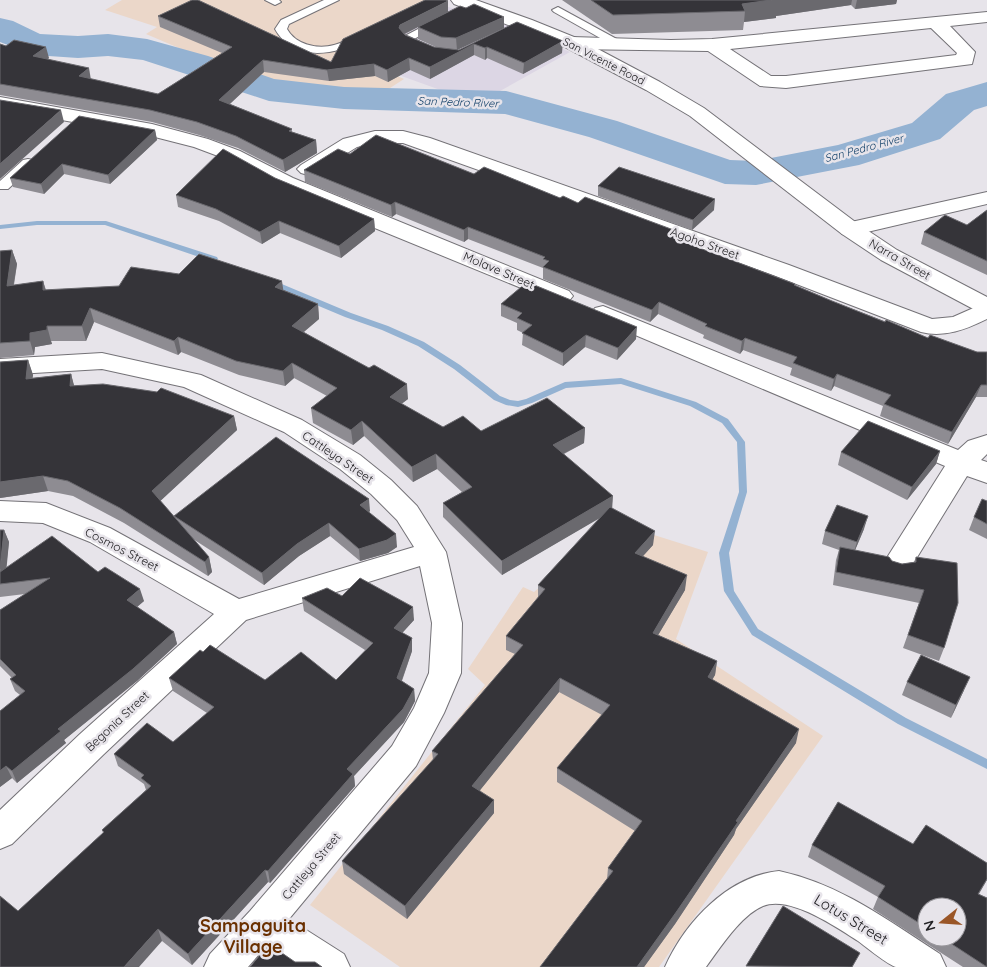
<svg xmlns="http://www.w3.org/2000/svg" width="987" height="967" viewBox="0 0 987 967" font-family="Quicksand,sans-serif">
  <style>
    .built { fill: #dcd6e4 }
    .education { fill: #ebd7c9 }
    .lines { fill: none; stroke-linecap: round; stroke-linejoin: round }
    .stream { fill: #94b2d2; fill-rule: evenodd }
    .river { fill: #94b2d2; fill-rule: evenodd }
    .lane-casing { stroke: #747277; stroke-width: 2 }
    .street-casing { stroke: #747277; stroke-width: 2 }
    .secondary-casing { stroke: #747277; stroke-width: 2 }
    .lane { fill: #fff; fill-rule: evenodd }
    .street { fill: #fff; fill-rule: evenodd }
    .secondary { fill: #fff; fill-rule: evenodd }
    .wall { fill: #8e8c92; fill-rule: evenodd }
    .shaded-wall { fill: #6a696e }
    .building { fill: #353439; stroke: #6a696e }
    .labels { text-anchor: middle; dominant-baseline: central; stroke-width: 5; stroke-linejoin: round; paint-order: stroke }
    .far-street-label { font-size: 11px; fill: #222124; stroke: #e7e4ea }
    .far-water-label { font-size: 11px; font-style: italic; fill: #0e3d66; stroke: #e7e4ea }
    .street-label { font-size: 12px; fill: #222124; stroke: #e7e4ea }
    .near-street-label { font-size: 15px; fill: #222124; stroke: #e7e4ea }
    .near-quarter-label { font-size: 18px; font-weight: bold; fill: #6a3000; stroke: #e7e4ea }
  </style>
  <rect width="100%" height="100%" fill="#e7e4ea"/>
  <path class="built" d="M442,5L507,25L570,52L491,96L446,92L382,69L373,39Z"/>
  <g class="education">
    <path d="M122,0H430L373,39L382,69L404,79L387,90L329,92L261,83L146,34L157,27L105,10Z"/>
    <path d="M616,523L708,552L676,639L823,736L659,967H400L310,905L485,685L468,669L523,587L534,592Z"/>
  </g>
  <g class="lines">
    <g class="stream">
      <path d="M37,221H106L217,257L218,259L214,261H211L105,225H37L0,229V225Z"/>
      <path d="M271,282H277L351,313L388,326L424,342L460,365L500,396L510,400L518,401L526,399L565,382L621,378L696,402L728,419L745,442L747,492L729,553L734,591L758,629L906,718L987,759V769L898,724L752,635L724,591L719,553L739,492L737,442L722,423L690,406L621,384L566,388L532,403L518,407L506,405L494,400L454,369L418,346L382,330L345,317L271,286Z"/>
    </g>
    <path class="river" d="M0,18L13,21L40,34L78,36L108,34L147,39L208,56L274,79L344,87L506,91L617,121L730,160L756,161L838,145L912,123L946,94L987,82V106L974,110L940,139L859,165L756,185L725,184L589,137L505,114L344,109L269,101L143,60L108,56L78,58L34,55L0,42Z"/>
    <g class="lane-casing">
      <g id="lane">
        <path d="M265,0H279L281,2L275,5Z"/>
        <path d="M324,0H339L289,24L287,29C295,44 317,50 334,45C343,43 351,37 360,35L364,36L366,38L364,40C335,55 294,63 275,29L281,20Z"/>
        <path d="M558,7L624,43L626,45L624,47H616L554,12L552,10Z"/>
        <path d="M439,18L443,19L445,21L443,23L414,39L431,48L429,50C418,53 407,46 401,38Z"/>
        <path d="M28,159L33,160L35,163L33,166L8,189H0V181L23,160Z"/>
      </g>
    </g>
    <g class="street-casing">
      <g id="street">
        <path d="M987,12V22L950,26L975,52L972,64L786,88L760,86L708,51L572,49L565,47L563,43L565,39L572,37L671,40L712,39ZM931,28L957,53L956,55L786,76H771L730,49Z"/>
        <path d="M0,97L152,124L208,139L240,151L293,178L569,291L573,296L569,301L561,303L553,301L277,188L226,159L194,147L151,136L0,109Z"/>
        <path d="M375,131H403L430,138L789,265L932,319L953,317L987,302V319C967,329 944,338 921,332L773,275L403,143H375L357,147L315,173L308,175L301,173L297,169L301,165L343,139Z"/>
        <path d="M987,192V204L850,236L842,234L839,229L842,224Z"/>
        <path d="M603,306L958,450L968,441L987,435V454L981,460L987,462V483L967,476L908,572L898,575L888,572L883,564L945,466L595,318L591,313L595,308Z"/>
        <path d="M102,353L201,375L302,420L360,455L391,480L417,506L446,552L462,623L461,673L444,713L416,766L289,919L344,954L350,967H298L266,946L248,967H204L210,954L250,911L392,746L414,708L429,673L432,623L420,566L246,620L104,754L12,844L0,849V810L80,734L214,614L90,542L43,523L0,521V501L46,503L110,528L239,599L414,547L397,520L371,494L340,469L284,432L184,387L102,369L0,375V359Z"/>
        <path d="M779,871C840,884 889,921 940,954L946,967C933,967 907,967 896,967C888,965 866,947 858,941C836,927 790,895 763,906C741,915 720,948 706,967H665C685,922 728,876 779,871Z"/>
      </g>
    </g>
    <g class="secondary-casing">
      <path id="secondary" d="M451,0H476L532,20L579,39L660,82L704,108L858,224L897,250L987,297V314L979,312L881,260L842,234L690,116L646,90L565,47L454,4Z"/>
    </g>
    <use href="#lane" class="lane"/>
    <use href="#street" class="street"/>
    <use href="#secondary" class="secondary"/>
  </g>
  <g class="wall">
    <path d="M562,0H897L896,4L855,9L851,5L776,16V18L744,22L743,30L612,34Z"/>
    <path d="M448,12L504,28L457,50H459L517,22L562,53L523,74L487,58L485,60L474,55L430,79L410,70L388,82L375,76L329,81L264,72L230,104L292,129V132L316,140L317,153L285,172L238,148L199,135L152,122L0,95V44L49,58L48,59L91,79L158,94L222,53L160,27L158,16L331,62ZM418,27V39L438,48L434,47L405,34Z"/>
    <path d="M155,130L157,140L110,184L64,174L44,194L13,187L10,178Z"/>
    <path d="M350,154L474,174L578,203L795,284V285L832,301L928,338L977,352H987V397H976L948,444L880,416L883,406L834,386L831,391L790,375L792,368L743,350L740,354L703,338L704,335L658,314L650,322L543,279V268L468,239L464,242L396,214L392,217L305,182L304,170Z"/>
    <path d="M275,178L374,219L375,231L341,258L280,233L262,244L219,221L178,207L176,195Z"/>
    <path d="M598,186L714,210L692,230L598,196Z"/>
    <path d="M987,210V275L921,244L924,232L967,225Z"/>
    <path d="M12,250L17,264L14,285L43,281L46,290H284L318,304L319,319L304,332L408,399L401,404L443,427L481,431L585,428L584,443L564,454L612,508L653,545L643,556L685,590L658,635L717,661L715,675L712,679L796,743L736,829L734,835L675,924L644,967H540L607,879L608,868L635,831L557,782V768L602,715L559,692L480,790L494,813L407,919L344,874L342,861L433,760L432,751L515,654L506,650V636L538,598V585L599,518L502,575L443,517V503L462,492L437,469L413,482L364,436L353,445L313,423L311,408L327,396L294,378L285,386L239,375L181,352L178,355L94,322L86,341H51L52,344L35,347L34,355L0,358V251Z"/>
    <path d="M501,304L636,339L617,360L585,347L563,366L522,345L523,333L517,330V323L501,316Z"/>
    <path d="M28,360L33,375L32,378L71,374L74,386L234,416L237,430L160,501L174,517L370,511L369,512L397,547L388,553L360,561L330,536L299,556L264,585L193,539L209,557L212,572L208,576L124,523L73,496L48,491L0,498V362Z"/>
    <path d="M940,451L936,464L907,500L838,465L841,452Z"/>
    <path d="M987,501V539L969,530L974,517Z"/>
    <path d="M864,529L855,550L902,564L914,562L916,557L944,648L939,661L903,648L919,603L833,585L836,560L839,550L822,544L825,531Z"/>
    <path d="M0,530H4L9,542L6,567L98,572L144,601L137,607L174,632L177,644L137,681L64,740L66,743L17,783L12,778L0,787L20,695L15,691L10,679L12,678L0,666V610L25,594L0,597Z"/>
    <path d="M342,596L414,620L402,633L412,638V651L402,681L414,689L415,701L404,722L354,776L355,786L270,883L268,882L192,965L162,941L18,911L103,833L102,830L146,790L144,784L118,766L114,754L173,742L207,713L173,691L169,678L203,652L265,680H336L365,650L304,611L302,598Z"/>
    <path d="M907,682L964,690L951,718L902,695Z"/>
    <path d="M913,844L987,880L979,894L987,898V967H963L873,909L878,897L808,857L812,845ZM927,907L957,937H927Z"/>
  </g>
  <g class="shaded-wall">
    <path d="M772,0H852L851,5L776,16V18L744,22L745,11L742,4Z"/>
    <path d="M857,0H897L896,4L855,9Z"/>
    <path d="M448,1V12L400,36L399,28L400,25Z"/>
    <path d="M504,17V28L457,50L456,38Z"/>
    <path d="M563,41L562,53L523,74L524,63Z"/>
    <path d="M474,44V55L430,79V67Z"/>
    <path d="M46,47L49,58L36,68L33,56Z"/>
    <path d="M487,47V58L485,60V48Z"/>
    <path d="M409,58L410,70L388,82L387,70Z"/>
    <path d="M263,60L264,72L221,112L219,100Z"/>
    <path d="M374,64L375,76L329,81L327,70Z"/>
    <path d="M89,68L91,80L79,76Z"/>
    <path d="M61,110L64,122L0,179V164Z"/>
    <path d="M155,130L157,140L110,184L108,175Z"/>
    <path d="M316,140L317,153L285,172L283,160Z"/>
    <path d="M62,164L64,174L44,194L41,184Z"/>
    <path d="M715,199L714,210L692,230L693,220Z"/>
    <path d="M395,202L396,214L392,217L391,205Z"/>
    <path d="M374,219L375,231L341,258L339,246Z"/>
    <path d="M279,221L280,233L262,244L260,232Z"/>
    <path d="M468,227V239L464,242V230Z"/>
    <path d="M679,232L677,244L673,238Z"/>
    <path d="M12,250L17,264L11,300L7,286Z"/>
    <path d="M43,281L47,295L43,290Z"/>
    <path d="M282,281L284,295L275,287Z"/>
    <path d="M659,302L658,314L650,322L652,310Z"/>
    <path d="M318,304L319,319L294,340L292,326Z"/>
    <path d="M90,308L94,322L86,341L82,326Z"/>
    <path d="M47,326L51,341L52,344L35,347L34,355L30,341V333Z"/>
    <path d="M637,327L636,339L617,360L618,348Z"/>
    <path d="M586,335L585,347L563,366V353Z"/>
    <path d="M178,337L181,352L178,355L174,341Z"/>
    <path d="M745,338L743,350L740,354L742,341Z"/>
    <path d="M28,360L33,375L31,393L26,379Z"/>
    <path d="M292,363L294,378L285,386L283,371Z"/>
    <path d="M71,374L75,389L70,386Z"/>
    <path d="M837,374L834,386L831,391L834,379Z"/>
    <path d="M407,384L408,399L391,412L390,397Z"/>
    <path d="M981,385L976,397L948,444L952,432Z"/>
    <path d="M234,416L237,430L156,505L152,491Z"/>
    <path d="M362,421L364,436L353,445L351,430Z"/>
    <path d="M585,428L584,443L553,459V445Z"/>
    <path d="M940,451L936,464L907,500L912,487Z"/>
    <path d="M436,454L437,469L413,482L412,467Z"/>
    <path d="M43,476L48,491L0,498V482Z"/>
    <path d="M613,496L612,511L502,575V561Z"/>
    <path d="M369,499L370,511L362,518L360,505Z"/>
    <path d="M868,516L864,529L853,555L857,542Z"/>
    <path d="M329,523L330,536L299,556L264,585L262,573L297,544Z"/>
    <path d="M4,530L9,542L5,584L0,573Z"/>
    <path d="M655,531L653,545L633,567L635,553Z"/>
    <path d="M396,534L397,547L388,553L360,561L359,549Z"/>
    <path d="M209,557L212,572L208,576L205,562Z"/>
    <path d="M687,575L685,590L651,647L653,633Z"/>
    <path d="M140,589L144,601L131,612L127,600Z"/>
    <path d="M413,607L414,620L395,641L394,628Z"/>
    <path d="M174,632L177,644L137,681L64,740L66,743L17,783L12,771L58,729Z"/>
    <path d="M412,638V651L398,691L397,678Z"/>
    <path d="M717,661L715,675L706,691L708,677Z"/>
    <path d="M970,677L964,690L951,718L956,705Z"/>
    <path d="M560,678L559,692L473,799L472,786Z"/>
    <path d="M414,689L415,701L404,722L354,776L355,786L270,883L268,871L347,769Z"/>
    <path d="M799,729L796,743L736,829L734,835L675,924L644,967H637L736,821Z"/>
    <path d="M6,766L12,778L0,787V771Z"/>
    <path d="M494,800V813L407,919L405,906Z"/>
    <path d="M265,870L268,882L192,965L188,954Z"/>
    <path d="M158,929L162,941L139,967H124Z"/>
  </g>
  <g class="building">
    <path d="M192,0H198L331,62L343,39L425,0H446L448,1L400,25L399,28L405,35L434,47L459,50L517,22L563,41L524,63L487,47L485,48L474,44L430,67L409,58L387,70L374,64L327,70L263,60L219,100L292,129L289,131L316,140L283,160L236,136L197,122L150,110L0,84V44L6,46L14,40L46,47L33,56L89,68L79,76L158,94L232,47L158,16Z"/>
    <path d="M591,0H771L742,4L745,11L613,15Z"/>
    <path d="M474,4L504,17L456,38L441,37L418,27L460,6L466,8Z"/>
    <path d="M0,100L61,110L0,164Z"/>
    <path d="M79,116L155,130L108,175L62,164L41,184L10,178Z"/>
    <path d="M376,135L474,174L484,167L560,198L563,196L578,203L585,197L679,232L673,238L795,284L794,285L832,301L885,322L886,320L928,338L930,335L977,352H987V385H981L952,432L884,404L891,395L837,374L834,379L793,363L797,357L745,338L742,341L705,326L707,324L659,302L652,310L543,267L549,261L543,259L545,257L468,227L464,230L395,202L391,205L304,170L338,149L350,154Z"/>
    <path d="M223,149L275,178L374,219L339,246L279,221L260,232L216,209L176,195Z"/>
    <path d="M619,167L715,199L693,220L598,186Z"/>
    <path d="M987,210V261L924,232L945,215L967,225Z"/>
    <path d="M12,250L7,286L43,281V290L119,286L131,267L179,274L199,254L282,281L275,287L318,304L292,326L369,368L374,365L407,384L390,397L443,427L463,416L481,431L547,398L585,428L553,445L613,496L502,561L443,503L472,487L436,454L412,467L362,421L351,430L311,408L337,388L292,363L283,371L236,361L178,337L174,341L90,308L82,326H47V330L30,333V341L0,343V251Z"/>
    <path d="M527,282L637,327L618,348L586,335L563,353L522,333L532,325L517,318L522,313L501,304Z"/>
    <path d="M28,360L26,379L71,374L70,386L103,384L157,392L161,388L234,416L152,491L209,557L205,562L120,508L68,481L43,476L0,482V362Z"/>
    <path d="M868,421L940,451L912,487L841,452Z"/>
    <path d="M276,437L369,499L360,505L396,534L387,540L359,549L329,523L297,544L262,573L174,516Z"/>
    <path d="M982,499L987,501V524L974,517Z"/>
    <path d="M837,505L868,516L857,542L825,531Z"/>
    <path d="M610,507L655,531L635,553L687,575L653,633L717,661L708,677L799,729L736,821L738,822L677,911L637,967H540L613,871L608,868L642,821L557,768L610,705L560,678L472,786L494,800L405,906L342,861L438,754L432,751L523,645L506,636L545,589L538,585Z"/>
    <path d="M0,530H4L0,569Z"/>
    <path d="M52,536L98,572L105,567L140,589L127,600L174,632L133,669L58,729L61,731L12,771L6,766L0,771V711L25,691L10,679L16,675L0,659V610L50,578L0,584V572Z"/>
    <path d="M840,547L889,557L892,561L902,564L916,562V557L957,563L958,603L944,648L908,635L924,590L836,572Z"/>
    <path d="M360,578L413,607L394,628L412,638L397,678L414,689L403,709L347,769L353,774L268,871L265,870L188,954L158,929L124,967H0V896L18,911L104,832L102,830L151,786L141,778L144,775L114,754L147,723L173,742L214,707L169,678L200,650L203,652L210,645L265,680L301,652L336,680L373,643L302,598L327,588L342,596Z"/>
    <path d="M921,655L970,677L956,705L907,682Z"/>
    <path d="M838,802L913,844L926,825L987,863V879L978,894L987,898V967L941,937H957V907H927V928L878,897L885,886L812,845Z"/>
    <path d="M783,906L860,953L852,967L746,966Z"/>
    <path d="M269,944L295,962H315L322,967H250Z"/>
  </g>
  <g class="labels">
    <g class="far-street-label">
      <text transform="translate(604 61) rotate(27)">San Vicente Road</text>
    </g>
    <g class="far-water-label">
      <text transform="translate(458 102) rotate(2)">San Pedro River</text>
      <text transform="translate(864 148) rotate(-15)">San Pedro River</text>
    </g>
    <g class="street-label">
      <text transform="translate(705 243) rotate(20)">Agoho Street</text>
      <text transform="translate(900 259) rotate(30)">Narra Street</text>
      <text transform="translate(499 270) rotate(23)">Molave Street</text>
      <text transform="translate(338 457) rotate(34)">Cattleya Street</text>
      <text transform="translate(122 549) rotate(27)">Cosmos Street</text>
      <text transform="translate(117 721) rotate(-43)">Begonia Street</text>
      <text transform="translate(311 866) rotate(-50)">Cattleya Street</text>
    </g>
    <g class="near-street-label">
      <text transform="translate(851 919) rotate(31)">Lotus Street</text>
    </g>
    <g class="near-quarter-label">
      <text x="253" y="925">Sampaguita<tspan x="253" dy="21">Village</tspan></text>
    </g>
  </g>
  <g transform="translate(942 922) rotate(253)"><circle r="24" fill="#e7e4ea" stroke="#98969b"/>
  <path d="M0-4L9 19L0 12L-9 19Z" fill="#9a5627"/>
  <text y="-8" font-size="14" font-weight="bold" text-anchor="middle" fill="#222124">N</text>
  </g>
</svg>
